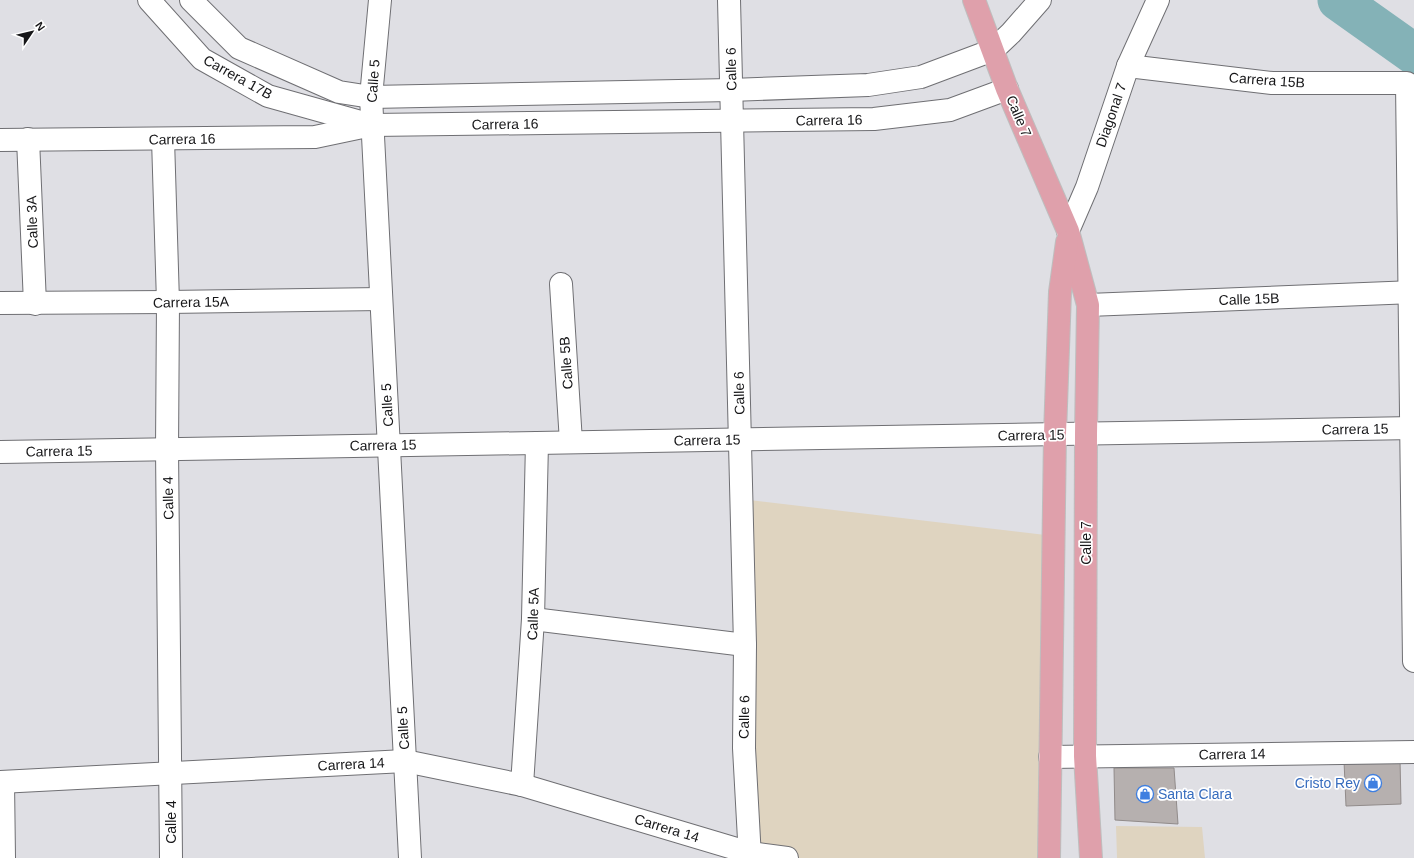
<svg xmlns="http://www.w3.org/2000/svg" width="1414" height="858" viewBox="0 0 1414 858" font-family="Arial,sans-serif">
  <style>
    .medical { fill: #dfd4c0 }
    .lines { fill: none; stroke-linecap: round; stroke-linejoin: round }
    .river { stroke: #84b2b7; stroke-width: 41 }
    .building { fill: #b6b0af; stroke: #918b8a }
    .minor-casing { stroke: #6f6f73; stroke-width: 24 }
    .major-casing { stroke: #bebebe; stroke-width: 24 }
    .minor { stroke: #fff; stroke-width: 22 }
    .major { stroke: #dfa0ab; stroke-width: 22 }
    .labels { text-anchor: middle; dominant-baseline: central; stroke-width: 3.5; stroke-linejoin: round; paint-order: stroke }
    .street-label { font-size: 14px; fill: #161618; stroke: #fff }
    .shop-label { font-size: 14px; fill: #366cbe; stroke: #fff; text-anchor: end }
  </style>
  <rect width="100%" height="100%" fill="#dfdfe4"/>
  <g class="medical">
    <path d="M741,499L1054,536L1049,858H787L750,853Z"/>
    <path d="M1116,826L1202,827L1205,858H1117Z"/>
  </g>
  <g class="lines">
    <path class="river" d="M1338,0L1414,54"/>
  </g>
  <g class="building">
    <path d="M1400,759L1401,804L1346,806L1344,761Z"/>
    <path d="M1114,768H1174L1178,824L1115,820Z"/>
  </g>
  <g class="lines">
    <g class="minor-casing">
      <g id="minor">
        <path d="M149,0L202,59L268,96L368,124"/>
        <path d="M191,0L239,48L339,92L371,97L731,90L868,85L921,77L993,50L1011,33L1040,0"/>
        <path d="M380,0L371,97L410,858"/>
        <path d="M729,0L745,645L744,748L750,858"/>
        <path d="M1128,66L1272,83H1407L1414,661"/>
        <path d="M28,139L35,304"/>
        <path d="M163,139L168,302L167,449L171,858"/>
        <path d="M0,140L315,137L372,125L874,119L950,110L1007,89"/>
        <path d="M1068,231L1087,187L1128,66L1158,0"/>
        <path d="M561,284L571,442"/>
        <path d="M0,303L168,302L381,299"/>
        <path d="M1088,305L1414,292"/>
        <path d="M0,452L1414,428"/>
        <path d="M533,619L745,645"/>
        <path d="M1050,757L1414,752"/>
        <path d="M0,782L405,761L522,785L750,853L787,858"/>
        <path d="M3,782L4,858"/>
        <path d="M522,785L533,619L537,443"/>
      </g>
    </g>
    <g class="major-casing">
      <g id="major">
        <path d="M974,0L1007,89L1068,231L1088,305L1086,434L1085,756L1091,858"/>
        <path d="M1049,858L1055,434L1060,292L1067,242"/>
      </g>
    </g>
    <use href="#minor" class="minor"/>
    <use href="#major" class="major"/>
  </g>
  <defs>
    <g id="shop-ring" transform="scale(0.9)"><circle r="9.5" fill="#fff" stroke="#3f7fe0" stroke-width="1.5"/><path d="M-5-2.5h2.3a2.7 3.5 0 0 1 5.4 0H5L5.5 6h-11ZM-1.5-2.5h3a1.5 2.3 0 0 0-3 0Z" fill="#3f7fe0"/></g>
  </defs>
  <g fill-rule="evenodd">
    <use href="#shop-ring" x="1373" y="783"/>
    <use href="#shop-ring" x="1145" y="794"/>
  </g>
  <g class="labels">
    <g class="street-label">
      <text transform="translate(731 69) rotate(-91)">Calle 6</text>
      <text transform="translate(238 77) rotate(29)">Carrera 17B</text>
      <text transform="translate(1267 80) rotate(4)">Carrera 15B</text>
      <text transform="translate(373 81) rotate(-86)">Calle 5</text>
      <text transform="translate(1111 115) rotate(-71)">Diagonal 7</text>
      <text transform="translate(1019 116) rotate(67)">Calle 7</text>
      <text transform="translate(829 120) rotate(-1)">Carrera 16</text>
      <text transform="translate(505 124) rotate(-1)">Carrera 16</text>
      <text transform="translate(182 139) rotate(-1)">Carrera 16</text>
      <text transform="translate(32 222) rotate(-92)">Calle 3A</text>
      <text transform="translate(1249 299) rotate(-2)">Calle 15B</text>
      <text transform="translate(191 302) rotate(-1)">Carrera 15A</text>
      <text transform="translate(566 363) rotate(-94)">Calle 5B</text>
      <text transform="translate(739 393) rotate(-91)">Calle 6</text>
      <text transform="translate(387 405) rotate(-93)">Calle 5</text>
      <text transform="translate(1355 429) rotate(-1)">Carrera 15</text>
      <text transform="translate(1031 435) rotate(-1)">Carrera 15</text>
      <text transform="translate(707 440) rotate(-1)">Carrera 15</text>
      <text transform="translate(383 445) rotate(-1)">Carrera 15</text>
      <text transform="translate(59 451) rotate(-1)">Carrera 15</text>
      <text transform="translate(168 498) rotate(-91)">Calle 4</text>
      <text transform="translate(1086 543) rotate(-90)">Calle 7</text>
      <text transform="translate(533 614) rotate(-88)">Calle 5A</text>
      <text transform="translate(744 717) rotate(-89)">Calle 6</text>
      <text transform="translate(403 728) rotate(-93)">Calle 5</text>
      <text transform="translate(1232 754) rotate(-1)">Carrera 14</text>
      <text transform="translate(351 764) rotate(-3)">Carrera 14</text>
      <text transform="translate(171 822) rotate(-90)">Calle 4</text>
      <text transform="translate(667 828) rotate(17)">Carrera 14</text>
    </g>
    <g class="shop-label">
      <text x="1360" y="783">Cristo Rey</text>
      <text x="1158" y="794" text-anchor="start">Santa Clara</text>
    </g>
  </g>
  <g transform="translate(32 32) rotate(55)" stroke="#ffffff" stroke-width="3" paint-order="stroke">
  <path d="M0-3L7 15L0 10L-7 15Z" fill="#161618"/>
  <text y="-6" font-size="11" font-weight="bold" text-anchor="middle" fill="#161618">N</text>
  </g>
</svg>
